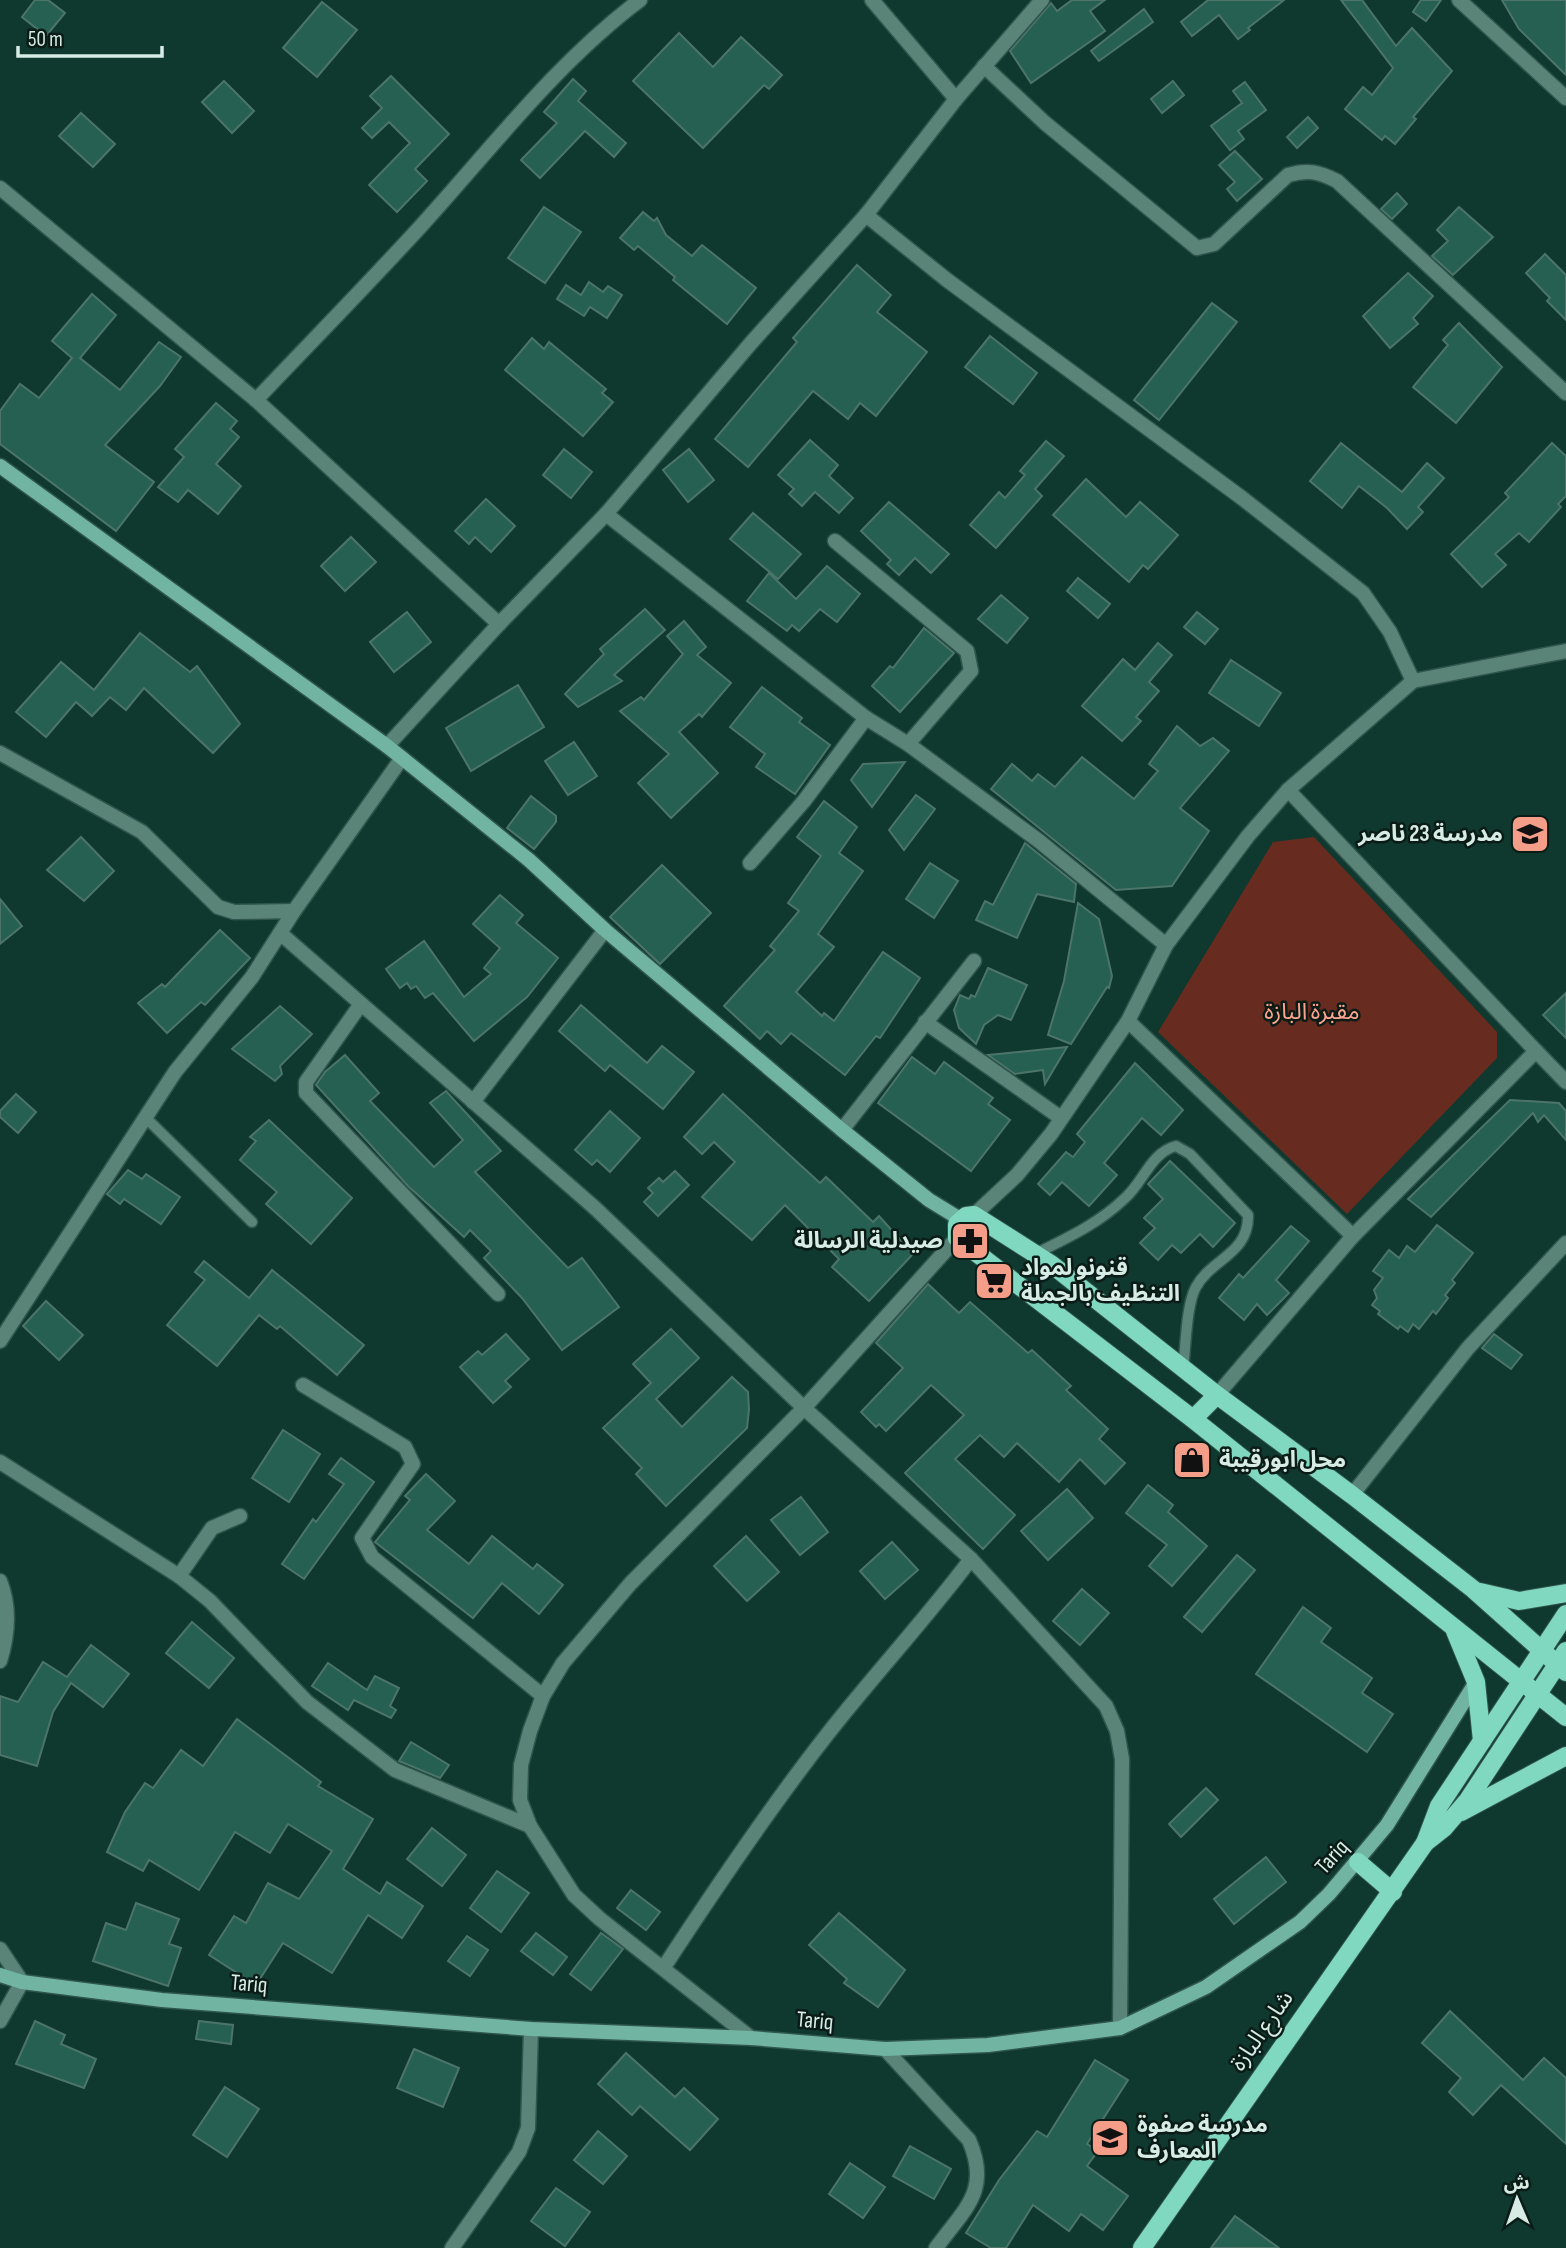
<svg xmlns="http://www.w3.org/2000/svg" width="1566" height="2248" viewBox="0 0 1566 2248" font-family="'Sofia Sans Condensed','Noto Sans Arabic',sans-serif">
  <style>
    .green { fill: #672c1f }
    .building { fill: #266052; stroke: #4c7469; stroke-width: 2 }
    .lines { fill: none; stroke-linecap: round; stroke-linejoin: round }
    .service-casing { stroke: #2f554c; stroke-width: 13 }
    .minor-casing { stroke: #2f554c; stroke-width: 17 }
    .secondary-casing { stroke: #2f554c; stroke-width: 17 }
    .primary-casing { stroke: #2f554c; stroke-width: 20 }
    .service { stroke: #5b8478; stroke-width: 10 }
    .minor { stroke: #5b8478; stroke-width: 14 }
    .secondary { stroke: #70b4a1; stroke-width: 14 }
    .primary { stroke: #80d8c0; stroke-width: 18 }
    .labels { text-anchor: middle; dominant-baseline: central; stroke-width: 5; stroke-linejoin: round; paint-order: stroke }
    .poi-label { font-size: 23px; font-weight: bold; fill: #d6ece5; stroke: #0b1c17; text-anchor: start }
    .park-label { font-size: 23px; fill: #fda48f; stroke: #0b1c17 }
    .street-label { font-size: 23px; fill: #d6ece5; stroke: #0b1c17 }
  </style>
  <rect width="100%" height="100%" fill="#0f382f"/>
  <path class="green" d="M1314,837L1497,1032V1058L1347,1214L1158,1032L1273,842Z"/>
  <g class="building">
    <path d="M35,0H48L65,13L46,36L22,17Z"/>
    <path d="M1072,0H1105L1090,11L1105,31L1031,83L1010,51L1051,3L1057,11Z"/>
    <path d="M1208,0H1284L1248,28L1250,30L1238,39L1219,15L1192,36L1181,22Z"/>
    <path d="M1341,0H1362L1396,46L1412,28L1452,71L1413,117L1416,119L1395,144L1385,136L1382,140L1345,109L1363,87L1372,95L1393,68Z"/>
    <path d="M1421,0H1441L1426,21L1413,12Z"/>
    <path d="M1502,0H1566V75L1519,29Z"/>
    <path d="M322,2L357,30L317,77L283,48Z"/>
    <path d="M1144,9L1153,22L1099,61L1091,51Z"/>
    <path d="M679,33L713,67L741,37L782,75L769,89L764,85L703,148L633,81Z"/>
    <path d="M391,76L449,134L415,169L427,181L397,212L369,185L410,143L389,122L372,138L362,128L382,108L370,96Z"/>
    <path d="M573,79L586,91L578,101L626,143L614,157L585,131L540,178L521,160L557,123L544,112Z"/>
    <path d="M224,81L254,111L232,133L202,102Z"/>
    <path d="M1173,81L1184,95L1162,113L1151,99Z"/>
    <path d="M1245,82L1266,110L1238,131L1244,139L1230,150L1211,126L1242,103L1233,91Z"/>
    <path d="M81,113L115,144L93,167L59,136Z"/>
    <path d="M1308,117L1318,128L1297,148L1287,137Z"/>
    <path d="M1235,151L1262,179L1237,201L1227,189L1235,182L1219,165Z"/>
    <path d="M1397,193L1407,204L1392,219L1381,209Z"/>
    <path d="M544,207L581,232L545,283L508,258Z"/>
    <path d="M1459,207L1493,237L1453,275L1432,256L1448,241L1437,230Z"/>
    <path d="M643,212L654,221L657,218L666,235L692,256L702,245L756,288L727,324L673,280L675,277L638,246L634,250L620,238Z"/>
    <path d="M1545,254L1566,275V320L1547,301L1550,298L1526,273Z"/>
    <path d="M857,265L891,295L877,312L927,352L876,416L860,403L848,419L813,391L748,467L715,439L797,342L793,338Z"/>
    <path d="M1408,273L1433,296L1413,318L1418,324L1390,348L1363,316Z"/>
    <path d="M589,282L603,292L608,286L622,295L607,318L590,307L584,316L557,299L566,285L581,295Z"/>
    <path d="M92,294L116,315L80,358L120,390L159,342L181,357L160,386L105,445L154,482L116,531L0,444V411L20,384L39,398L72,358L52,341Z"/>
    <path d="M1212,303L1237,322L1159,420L1134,400Z"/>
    <path d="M1459,323L1502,367L1456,423L1413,387L1448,345L1443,340Z"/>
    <path d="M990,336L1037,373L1013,404L965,367Z"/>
    <path d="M532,338L544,349L549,342L606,389L602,393L613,402L583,436L505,370Z"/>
    <path d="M216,403L237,421L230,429L239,437L216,464L241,486L218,514L188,490L178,502L158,487L184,457L175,449Z"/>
    <path d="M810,440L838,465L829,476L853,498L839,513L815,492L802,506L789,494L794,489L778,475Z"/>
    <path d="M1046,441L1064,456L1035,489L1042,496L996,548L970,525L999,492L1005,498L1025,475L1020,471Z"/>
    <path d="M1341,443L1402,492L1427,463L1444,478L1418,507L1423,512L1407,529L1387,508L1359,486L1342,508L1310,481Z"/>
    <path d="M1552,443L1566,456V496L1558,504L1561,507L1529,542L1519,533L1495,554L1506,565L1482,587L1451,554L1509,497L1505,493Z"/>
    <path d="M564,449L592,472L571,498L543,475Z"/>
    <path d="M689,449L714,480L688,502L663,470Z"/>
    <path d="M1086,479L1126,517L1140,502L1178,535L1148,569L1143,565L1129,582L1053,515Z"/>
    <path d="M486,499L515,526L491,552L475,537L469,544L455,531Z"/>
    <path d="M889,502L949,554L931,573L915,558L899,575L887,564L891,560L861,531Z"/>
    <path d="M753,513L801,554L778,579L730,539Z"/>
    <path d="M351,537L376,562L345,591L321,566Z"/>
    <path d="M827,566L860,594L837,622L820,609L799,631L792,625L787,631L747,601L769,573L796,599Z"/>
    <path d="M1078,578L1110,604L1098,618L1067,591Z"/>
    <path d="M1001,595L1028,618L1007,643L978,619Z"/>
    <path d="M645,609L665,630L614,675L622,681L578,707L565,694L604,654L600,649Z"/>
    <path d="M407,612L431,642L394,672L370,642Z"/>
    <path d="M1197,612L1218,629L1205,644L1184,627Z"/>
    <path d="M684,621L706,647L697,655L731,683L702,717L699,714L679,732L718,773L671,818L638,783L669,754L620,711L641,697L644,700L683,654L667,636Z"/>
    <path d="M924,628L954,653L900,712L872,686L890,666L893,668Z"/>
    <path d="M140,633L190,672L197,666L240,724L213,753L144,688L126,710L110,697L92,716L76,702L46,737L16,712L61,662L94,690Z"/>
    <path d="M1158,643L1172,655L1149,682L1159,691L1136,717L1141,721L1122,741L1082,706L1123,659L1135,670Z"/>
    <path d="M1231,660L1281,693L1259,726L1209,693Z"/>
    <path d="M518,685L544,727L471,771L446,728Z"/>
    <path d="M762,687L802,718L799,722L830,745L795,794L756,767L765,754L730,727Z"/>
    <path d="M1177,726L1200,746L1213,738L1229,751L1180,808L1209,831L1172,886L1116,890L991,789L1012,764L1032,781L1038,774L1055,787L1082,757L1134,799L1158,771L1149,764Z"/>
    <path d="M574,742L597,776L568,795L545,761Z"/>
    <path d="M905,762L872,807L851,780L863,764Z"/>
    <path d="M916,795L935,809L904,850L889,830Z"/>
    <path d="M531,796L556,816V822L534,849L507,828Z"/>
    <path d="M824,801L857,827L839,853L863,871L818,934L834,947L796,992L822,1016L824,1013L834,1021L883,952L920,978L880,1038L876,1036L845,1075L791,1033L781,1044L767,1031L760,1039L724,1006L775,950L770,946L799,911L788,903L821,856L797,837Z"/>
    <path d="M81,837L114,871L84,901L47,870Z"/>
    <path d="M1025,843L1076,884L1074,902L1037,894L1017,938L976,920L985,901L993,905Z"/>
    <path d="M930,863L958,881L934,918L906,899Z"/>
    <path d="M662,865L711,913L660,964L610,917Z"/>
    <path d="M500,895L523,915L516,923L558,958L527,997L474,1041L433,993L425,998L416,986L411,989L407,983L400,988L386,969L424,941L464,997L491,974L484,968L500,948L473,924Z"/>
    <path d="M0,899L22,926L0,944Z"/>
    <path d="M1078,903L1099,919L1112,976L1109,988L1107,987L1071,1044L1048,1035L1064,981Z"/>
    <path d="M220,930L250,958L205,1005L201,1002L167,1033L138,1003L162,984L165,987Z"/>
    <path d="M988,968L1027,985L1011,1020L998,1015L984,1025L976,1044L959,1028L954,1010L960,995L969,999L971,995L975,997Z"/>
    <path d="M1566,993V1038L1543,1015Z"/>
    <path d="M581,1005L647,1063L662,1046L694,1072L663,1109L610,1065L605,1071L559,1031Z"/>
    <path d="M280,1006L312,1034L280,1066L282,1074L275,1081L232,1049Z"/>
    <path d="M1067,1047L1045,1084L1043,1070L1015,1074L988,1055Z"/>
    <path d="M345,1055L379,1093L370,1101L434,1167L463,1140L430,1103L446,1091L501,1151L475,1172L568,1268L582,1258L619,1307L562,1350L522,1298L484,1258L491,1251L470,1230L464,1237L408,1186L316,1085L325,1072Z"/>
    <path d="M912,1057L935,1074L944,1062L993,1098L988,1104L1010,1120L971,1171L878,1103Z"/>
    <path d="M1135,1063L1183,1110L1161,1135L1142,1118L1104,1163L1117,1175L1089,1206L1062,1182L1050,1195L1038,1184L1066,1152L1073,1157L1085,1142L1077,1134Z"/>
    <path d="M16,1094L36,1112L18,1133L0,1117V1111Z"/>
    <path d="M723,1094L820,1183L826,1177L873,1222L879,1216L913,1254L869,1301L832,1267L839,1259L785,1205L752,1240L702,1197L735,1162L714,1142L702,1154L684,1137Z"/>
    <path d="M1510,1100L1559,1103L1566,1111V1140L1544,1115L1538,1122L1533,1113L1431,1217L1408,1199Z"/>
    <path d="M610,1111L640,1138L610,1172L597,1160L592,1165L575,1150Z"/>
    <path d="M269,1120L352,1198L311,1244L266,1204L277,1192L240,1160L256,1141L250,1137Z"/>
    <path d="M1170,1161L1235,1223L1213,1247L1200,1234L1181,1253L1172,1245L1158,1260L1140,1243L1155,1228L1144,1218L1163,1199L1148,1184Z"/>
    <path d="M128,1170L142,1179L146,1174L180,1197L161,1224L124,1199L120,1204L107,1194Z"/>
    <path d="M675,1171L689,1185L658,1216L644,1202L653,1193L648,1188L659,1178L663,1182Z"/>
    <path d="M1437,1225L1473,1253L1452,1280L1455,1283L1445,1295L1448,1298L1436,1314L1433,1311L1419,1329L1413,1324L1408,1332L1400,1326L1398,1329L1378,1314L1380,1311L1372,1305L1377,1298L1374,1290L1383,1278L1373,1271L1389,1250L1399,1258L1407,1246L1415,1252Z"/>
    <path d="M1291,1226L1309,1241L1276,1280L1289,1293L1267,1315L1257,1304L1244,1320L1219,1298L1239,1274L1243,1278Z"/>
    <path d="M204,1261L249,1298L272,1270L364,1345L337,1375L280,1326L277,1329L259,1315L217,1366L167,1325L205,1280L195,1272Z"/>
    <path d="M928,1284L959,1313L970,1302L1028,1353L1032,1350L1071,1386L1066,1390L1108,1429L1099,1439L1125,1463L1105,1484L1080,1459L1059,1482L1017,1443L1004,1457L980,1435L955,1459L1015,1515L983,1549L905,1473L964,1415L931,1385L886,1431L879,1424L876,1427L861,1412L903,1368L876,1343Z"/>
    <path d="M46,1301L83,1335L59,1360L23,1326Z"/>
    <path d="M671,1329L699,1358L656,1399L682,1427L732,1377L748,1392L749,1409L747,1428L666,1506L636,1474L642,1468L603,1428L651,1383L633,1364Z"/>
    <path d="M506,1334L529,1359L505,1381L511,1387L493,1403L460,1367L478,1351L482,1355Z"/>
    <path d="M1494,1334L1522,1355L1511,1369L1482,1348Z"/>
    <path d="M283,1430L320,1454L289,1502L252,1478Z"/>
    <path d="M341,1458L374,1482L304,1579L282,1564L313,1519L316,1522L344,1484L329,1474Z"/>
    <path d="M426,1474L455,1501L427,1530L469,1564L492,1536L533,1569L537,1564L563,1585L539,1614L502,1583L473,1618L375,1542L410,1500L405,1496Z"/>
    <path d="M1148,1485L1173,1505L1168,1512L1207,1546L1172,1586L1149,1566L1167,1545L1126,1513Z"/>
    <path d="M1067,1489L1093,1518L1048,1560L1021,1531Z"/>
    <path d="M801,1497L828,1532L800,1555L771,1520Z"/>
    <path d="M746,1536L779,1572L747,1601L714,1566Z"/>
    <path d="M892,1542L918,1570L885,1599L860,1571Z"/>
    <path d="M1237,1555L1255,1570L1202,1632L1184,1617Z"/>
    <path d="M1082,1589L1109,1613L1080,1645L1053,1621Z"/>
    <path d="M1303,1607L1331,1628L1321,1642L1372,1678L1362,1693L1393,1714L1367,1752L1256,1674Z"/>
    <path d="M192,1622L234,1658L209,1688L166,1653Z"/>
    <path d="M91,1645L129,1674L103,1707L71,1683L53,1712L37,1766L0,1755V1696L18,1702L43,1662L67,1677Z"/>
    <path d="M328,1663L367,1690L375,1676L399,1688L390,1706L396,1710L391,1718L354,1700L348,1710L312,1686Z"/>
    <path d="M237,1719L321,1782L318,1786L373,1819L343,1869L380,1894L387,1882L423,1906L402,1938L368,1915L332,1973L283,1943L256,1985L209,1955L234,1916L246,1923L268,1883L299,1899L332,1851L288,1824L270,1853L235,1832L199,1890L149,1860L143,1871L107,1852L125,1812L145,1783L153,1788L181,1750L203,1766Z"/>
    <path d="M411,1742L449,1765L440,1778L399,1761Z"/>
    <path d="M1206,1788L1218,1800L1181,1837L1169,1824Z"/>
    <path d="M432,1828L466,1855L442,1886L407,1859Z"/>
    <path d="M1266,1857L1286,1882L1234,1924L1214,1899Z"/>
    <path d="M497,1871L529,1893L501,1932L470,1908Z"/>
    <path d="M631,1890L660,1912L646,1930L617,1908Z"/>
    <path d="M136,1903L179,1919L169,1944L181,1948L168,1986L93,1961L106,1923L126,1930Z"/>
    <path d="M839,1913L905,1970L878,2007L844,1983L847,1979L809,1945Z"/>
    <path d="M536,1933L567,1957L553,1975L521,1951Z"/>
    <path d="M601,1933L623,1949L591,1990L570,1974Z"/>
    <path d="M467,1936L488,1950L470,1976L448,1961Z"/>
    <path d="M1450,2011L1523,2080L1544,2058L1566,2078V2144L1501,2085L1473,2115L1449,2092L1461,2078L1422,2043Z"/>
    <path d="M35,2021L65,2035L61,2044L96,2059L84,2088L16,2064Z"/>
    <path d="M199,2021L233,2025L231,2044L196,2039Z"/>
    <path d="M414,2049L459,2068L443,2107L397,2088Z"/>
    <path d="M626,2053L675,2097L684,2088L718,2119L690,2150L640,2106L632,2115L598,2084Z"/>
    <path d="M1095,2060L1128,2080L1087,2144L1098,2151L1087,2166L1128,2196L1103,2230L1081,2214L1069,2231L1033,2205L1006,2248H991L966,2233L999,2180L1037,2131L1047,2137Z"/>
    <path d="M225,2087L259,2109L227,2157L193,2135Z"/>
    <path d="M598,2131L627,2156L603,2184L574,2160Z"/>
    <path d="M910,2146L951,2169L934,2199L893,2176Z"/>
    <path d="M850,2163L885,2187L863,2218L829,2194Z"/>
    <path d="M556,2188L590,2212L565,2246L531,2221Z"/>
    <path d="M1235,2216L1279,2248H1211Z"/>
  </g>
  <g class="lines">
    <g class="service-casing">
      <g id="service">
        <path d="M145,1117L252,1222"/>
        <path d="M1035,1254C1067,1238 1098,1224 1124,1199C1144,1182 1150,1153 1176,1146L1190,1154L1248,1215C1249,1254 1211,1259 1196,1287C1186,1305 1186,1347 1183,1368"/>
      </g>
    </g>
    <g class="minor-casing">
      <g id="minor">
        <path d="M872,0L956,99"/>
        <path d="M1459,0L1566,98"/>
        <path d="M984,66L1045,123L1197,248L1214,244L1288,175C1308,169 1319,172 1337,181L1566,393"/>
        <path d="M0,188L256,400L499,624"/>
        <path d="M866,215L947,280L1242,498L1363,593L1390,632L1413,681"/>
        <path d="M256,400C311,342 367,285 421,226C491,149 556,63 640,0"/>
        <path d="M606,514L866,718L804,801L750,863"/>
        <path d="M835,541L967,651L971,671L908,744L1039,841L1166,945"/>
        <path d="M866,718L908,744"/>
        <path d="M387,746L499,624L606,514L751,343L866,215L956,99L1042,0"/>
        <path d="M0,753L142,832L218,907L234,912L294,911"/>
        <path d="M1288,790L1536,1051"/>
        <path d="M280,933L595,1208L804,1408L971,1559L1106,1706L1117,1731L1122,1759L1120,2028"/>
        <path d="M361,1004L306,1082V1093L498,1294"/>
        <path d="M1128,1021L1353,1236"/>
        <path d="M925,1022L1061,1118"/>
        <path d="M473,1102L605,930"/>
        <path d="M842,1130L974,961"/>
        <path d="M974,1215L1017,1175L1051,1134L1128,1021L1166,945L1248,836L1288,790L1413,681L1566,651"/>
        <path d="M0,1341L175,1072L252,977L294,911L402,758"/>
        <path d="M303,1385L405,1447L413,1464L362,1538L372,1557L543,1696"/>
        <path d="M1217,1395L1353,1236L1536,1051L1566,1082"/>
        <path d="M0,1462L179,1576"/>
        <path d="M1352,1495L1468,1348L1566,1243"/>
        <path d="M240,1516L212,1528L179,1576L210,1601L307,1702L395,1770L530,1826"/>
        <path d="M0,1581C10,1606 8,1635 0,1661"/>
        <path d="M0,1949L22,1982L0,2021"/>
        <path d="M664,1967C715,1889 768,1810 826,1736C873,1676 925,1620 971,1559"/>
        <path d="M751,2038L600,1919L574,1895L530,1826L520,1800L521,1765L530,1731L543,1696L563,1663L630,1584L804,1408L957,1238"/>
        <path d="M885,2049L969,2140C991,2191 965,2208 936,2248"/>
        <path d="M452,2248L519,2152L528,2128L531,2029"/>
      </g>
    </g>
    <g class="secondary-casing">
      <g id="secondary">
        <path d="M0,466L387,746L529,860L605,930L842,1130L929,1200L960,1219"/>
        <path d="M0,1975L22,1982L162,2000L316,2012L531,2029L751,2038L885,2049L988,2045L1120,2028L1206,1987L1300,1922L1329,1894L1387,1825L1476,1682"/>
      </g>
    </g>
    <g class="primary-casing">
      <g id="primary">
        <path d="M1193,1419L1217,1395"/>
        <path d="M1480,1592L1519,1601L1566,1593"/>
        <path d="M1455,1631L1476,1682L1482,1741"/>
        <path d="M1566,1672L1473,1589L1352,1495L1217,1395L1051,1264L974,1215L966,1216L957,1224V1238L1193,1419L1566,1717"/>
        <path d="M1461,1812L1566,1756"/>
        <path d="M1425,1843L1439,1806L1566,1614"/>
        <path d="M1358,1862L1393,1892"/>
        <path d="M1142,2248L1425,1843L1444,1828L1468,1800L1566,1651"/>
      </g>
    </g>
    <use href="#service" class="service"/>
    <use href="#minor" class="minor"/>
    <use href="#secondary" class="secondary"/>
    <use href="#primary" class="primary"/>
  </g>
  <defs>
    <g id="school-square" transform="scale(2.0125)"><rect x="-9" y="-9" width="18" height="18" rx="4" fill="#f49e8a" stroke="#0b1c17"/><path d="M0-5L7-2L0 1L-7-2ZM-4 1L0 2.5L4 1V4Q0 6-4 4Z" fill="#111"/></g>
    <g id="pharmacy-square" transform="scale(2.0125)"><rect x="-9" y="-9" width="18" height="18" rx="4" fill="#f49e8a" stroke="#0b1c17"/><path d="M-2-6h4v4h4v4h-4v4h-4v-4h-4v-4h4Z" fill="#111"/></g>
    <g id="supermarket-square" transform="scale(2.0125)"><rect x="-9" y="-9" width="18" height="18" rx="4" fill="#f49e8a" stroke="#0b1c17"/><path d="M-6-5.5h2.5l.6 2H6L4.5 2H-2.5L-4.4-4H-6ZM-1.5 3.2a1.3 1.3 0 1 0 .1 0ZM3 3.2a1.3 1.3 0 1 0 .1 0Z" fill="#111"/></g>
    <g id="shop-square" transform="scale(2.0125)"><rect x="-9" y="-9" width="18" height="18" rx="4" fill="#f49e8a" stroke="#0b1c17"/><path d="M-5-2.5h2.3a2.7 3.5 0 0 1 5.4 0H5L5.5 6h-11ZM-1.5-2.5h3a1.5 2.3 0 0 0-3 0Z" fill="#111"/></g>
  </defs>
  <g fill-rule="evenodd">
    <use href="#school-square" x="1530" y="834"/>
    <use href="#pharmacy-square" x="970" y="1241"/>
    <use href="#supermarket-square" x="994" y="1281"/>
    <use href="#shop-square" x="1192" y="1460"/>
    <use href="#school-square" x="1110" y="2138"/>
  </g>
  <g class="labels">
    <g class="poi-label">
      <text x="1503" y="834" text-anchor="end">مدرسة 23 ناصر</text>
      <text x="943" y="1241" text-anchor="end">صيدلية الرسالة</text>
      <text x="1021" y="1268">قنونو لمواد<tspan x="1021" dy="26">التنظيف بالجملة</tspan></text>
      <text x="1219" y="1460">محل ابورقيبة</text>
      <text x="1137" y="2125">مدرسة صفوة<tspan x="1137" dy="26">المعارف</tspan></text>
    </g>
    <g class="park-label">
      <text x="1312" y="1012">مقبرة البازة</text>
    </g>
    <g class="street-label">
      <text transform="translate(1332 1857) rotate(-48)">Tariq</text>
      <text transform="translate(249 1984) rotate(5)">Tariq</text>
      <text transform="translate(815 2021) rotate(5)">Tariq</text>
      <text transform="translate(1262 2031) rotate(-55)">شارع البازة</text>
    </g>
  </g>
  <g transform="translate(1517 2199) rotate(358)" stroke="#0b1c17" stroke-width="5" paint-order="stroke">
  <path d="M0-5L12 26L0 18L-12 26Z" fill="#d6ece5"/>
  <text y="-10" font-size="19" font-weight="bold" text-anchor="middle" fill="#d6ece5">ش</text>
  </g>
  <path d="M18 46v10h144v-10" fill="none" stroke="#d6ece5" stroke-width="3.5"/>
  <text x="28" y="46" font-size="21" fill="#d6ece5" stroke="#0b1c17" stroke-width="5" paint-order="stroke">50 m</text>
</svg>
